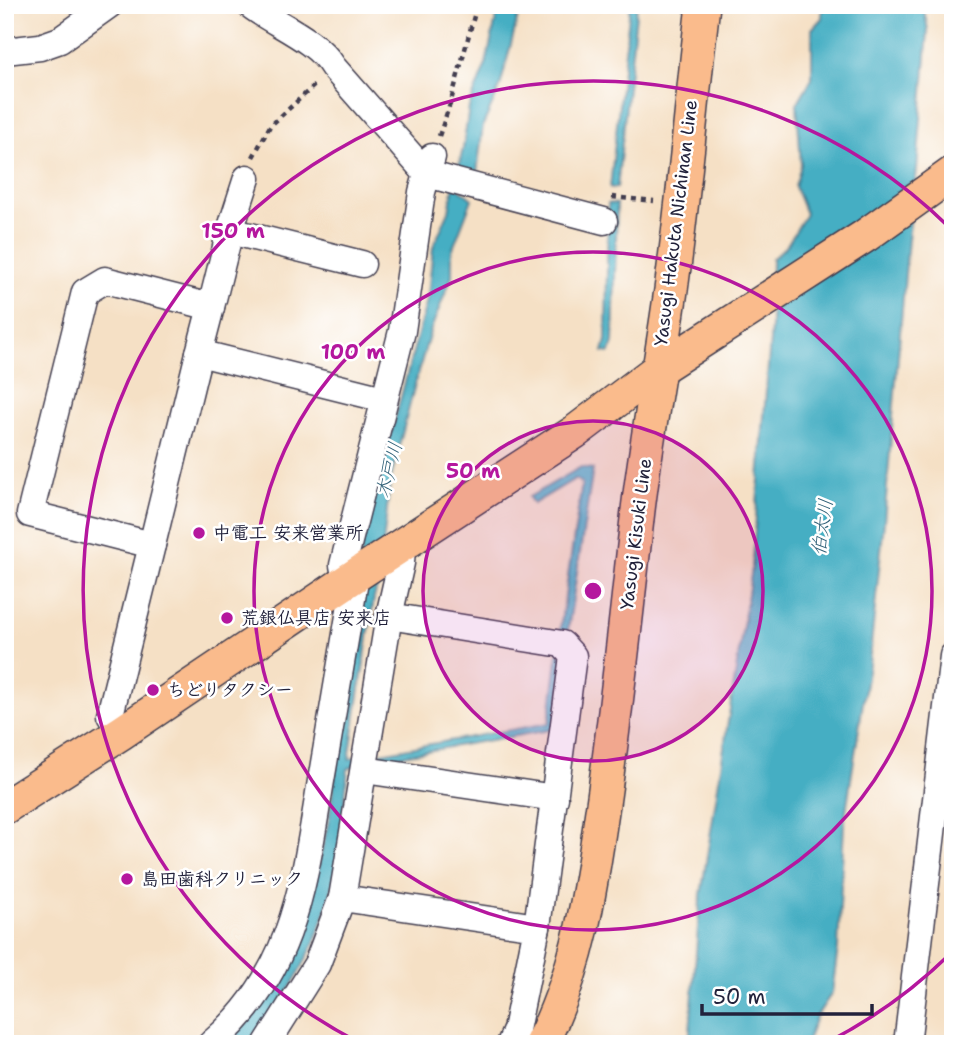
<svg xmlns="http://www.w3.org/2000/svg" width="958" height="1049" viewBox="0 0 958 1049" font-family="'Shantell Sans','Klee One',sans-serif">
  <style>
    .water { fill: #44aec3; stroke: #33687f; stroke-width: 2 }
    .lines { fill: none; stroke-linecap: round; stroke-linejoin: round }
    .stream { stroke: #44aec3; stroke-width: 7 }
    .minor-casing { stroke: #423e50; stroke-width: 29 }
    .major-casing { stroke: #423e50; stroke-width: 36 }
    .path { stroke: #423e50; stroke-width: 4.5; stroke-dasharray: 5 5; stroke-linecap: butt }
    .minor { stroke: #fff; stroke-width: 26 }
    .major { stroke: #fabb8c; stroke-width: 33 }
    .ring { fill: none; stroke: #b5179e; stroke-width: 3.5 }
    .poi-dot { fill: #b5179e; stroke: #fff; stroke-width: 2.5 }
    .labels { text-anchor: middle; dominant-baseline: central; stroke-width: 5; stroke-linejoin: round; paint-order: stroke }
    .street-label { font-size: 18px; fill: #22223b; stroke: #fff }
    .poi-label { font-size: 18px; font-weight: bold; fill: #22223b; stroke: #fff; text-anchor: start }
    .water-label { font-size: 19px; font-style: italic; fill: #316178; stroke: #fff }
    .centre { fill: #b5179e; stroke: #fff; stroke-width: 3.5 }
    .ring-label { font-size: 21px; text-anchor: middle; font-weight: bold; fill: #b5179e; stroke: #fff; stroke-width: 5; stroke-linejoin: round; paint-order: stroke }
  </style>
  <rect width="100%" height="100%" fill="#fff"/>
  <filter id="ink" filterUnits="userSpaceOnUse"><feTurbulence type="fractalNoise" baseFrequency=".0143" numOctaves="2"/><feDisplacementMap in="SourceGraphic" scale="14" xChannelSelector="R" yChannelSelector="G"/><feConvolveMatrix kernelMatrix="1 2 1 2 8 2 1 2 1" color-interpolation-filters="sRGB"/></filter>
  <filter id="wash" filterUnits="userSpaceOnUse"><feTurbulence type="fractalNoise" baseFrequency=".00686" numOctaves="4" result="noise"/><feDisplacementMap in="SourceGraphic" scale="28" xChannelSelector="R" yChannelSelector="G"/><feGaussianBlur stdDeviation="1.57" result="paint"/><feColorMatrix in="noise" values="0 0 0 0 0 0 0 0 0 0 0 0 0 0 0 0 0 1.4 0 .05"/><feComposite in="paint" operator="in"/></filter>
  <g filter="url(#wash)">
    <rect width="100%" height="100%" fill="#f5e0c5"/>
    <g class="water">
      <path d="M499,5H521L500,87L483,125L477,173L472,184L455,180L463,149L469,107L486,64Z"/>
      <path d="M630,5H637L617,188H610Z"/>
      <path d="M822,5H923L928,30L917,169L908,239L884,522L869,664L844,824L838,948L832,993L816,1017L806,1044H689L700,901L752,568L771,328L772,259L787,245L806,214L795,187L801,165L797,104L812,78V29L822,18Z"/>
      <path d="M454,184L472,199L452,251V276L430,332L415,384L390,482L382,554L360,567L362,546L380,475L428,296L433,247L449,211Z"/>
      <path d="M608,203L617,204L613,342L610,353L603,352L606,340Z"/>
      <path d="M581,467L593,469L567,637L559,636L582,483L575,479L533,504L529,497Z"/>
      <path d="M383,566L374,598L349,759L359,757L358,764L348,769C343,815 340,863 327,907C313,956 282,1007 246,1044H224L310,902L329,819L362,581Z"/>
      <path d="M558,651L565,657L556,729L374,760L375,754L549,723Z"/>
    </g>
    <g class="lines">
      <path class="stream" d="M952,1044L953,1038"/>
    </g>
  </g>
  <g filter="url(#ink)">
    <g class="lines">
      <g class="minor-casing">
        <g id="minor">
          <path d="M250,5C276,25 316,39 333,67L427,174L604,221"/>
          <path d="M5,51L40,47L60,40L109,5"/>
          <path d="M230,231L362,264"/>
          <path d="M211,307L199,353L372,396"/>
          <path d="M152,545L199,353"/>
          <path d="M402,547L401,563L389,616L562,644L573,656L537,927"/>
          <path d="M346,581L343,565L402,331L422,192L432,157"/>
          <path d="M121,733L110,715L152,545L30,514L85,292L105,280L211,307L230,231L247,178"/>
          <path d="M364,770L555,798"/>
          <path d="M342,898L389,616"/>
          <path d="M267,1043L317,964L342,898L537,927L516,1030L510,1044"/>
          <path d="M211,1044C298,971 305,872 323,769C334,704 345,640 356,575"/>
          <path d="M907,1044L953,656"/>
        </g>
      </g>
      <g class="major-casing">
        <g id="major">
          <path d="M5,807L121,733L356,575L575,432L657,370L865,236L953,173"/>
          <path d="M541,1044C580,968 591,887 603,804C617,706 627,608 638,510C647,436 661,363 671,290C684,195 692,100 703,5"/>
        </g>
      </g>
      <g class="path">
        <path d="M439,136L451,101L477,5"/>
        <path d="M253,157L270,126L317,83"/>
        <path d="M612,197L654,201"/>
      </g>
      <use href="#minor" class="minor"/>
      <use href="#major" class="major"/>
    </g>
  </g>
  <circle cx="593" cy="591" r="170" fill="#b5179e" fill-opacity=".12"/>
  <g class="ring">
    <circle cx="593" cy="591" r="170"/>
    <circle cx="593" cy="591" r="339"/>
    <path d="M950 954A509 509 0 0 1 828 1042M358 1042A509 509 0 1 1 950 228"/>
  </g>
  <g class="poi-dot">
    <circle cx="199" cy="533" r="7"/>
    <circle cx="227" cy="618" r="7"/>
    <circle cx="153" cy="690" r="7"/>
    <circle cx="127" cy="879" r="7"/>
  </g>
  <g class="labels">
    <g class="street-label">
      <text transform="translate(676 223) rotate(-83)">Yasugi Hakuta Nichinan Line</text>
      <text transform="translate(636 534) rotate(-83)">Yasugi Kisuki Line</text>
    </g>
    <g class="poi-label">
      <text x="213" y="533">中電工 安来営業所</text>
      <text x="241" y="618">荒銀仏具店 安来店</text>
      <text x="167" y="690">ちどりタクシー</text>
      <text x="141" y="879">島田歯科クリニック</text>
    </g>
    <g class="water-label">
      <text transform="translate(389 470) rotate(-76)">木戸川</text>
      <text transform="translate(822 527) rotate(-82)">伯太川</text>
    </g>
  </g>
  <circle cx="593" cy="591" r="10" class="centre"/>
  <g class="ring-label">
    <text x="233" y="238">150 m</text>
    <text x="353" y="359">100 m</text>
    <text x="473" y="478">50 m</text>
  </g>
  <rect width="958" height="1049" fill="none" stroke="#fff" stroke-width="28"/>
  <path d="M702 1004v10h170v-10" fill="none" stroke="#22223b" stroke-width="3.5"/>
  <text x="713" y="1004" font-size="21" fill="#22223b" stroke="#ffffff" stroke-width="5" paint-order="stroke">50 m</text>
</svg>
